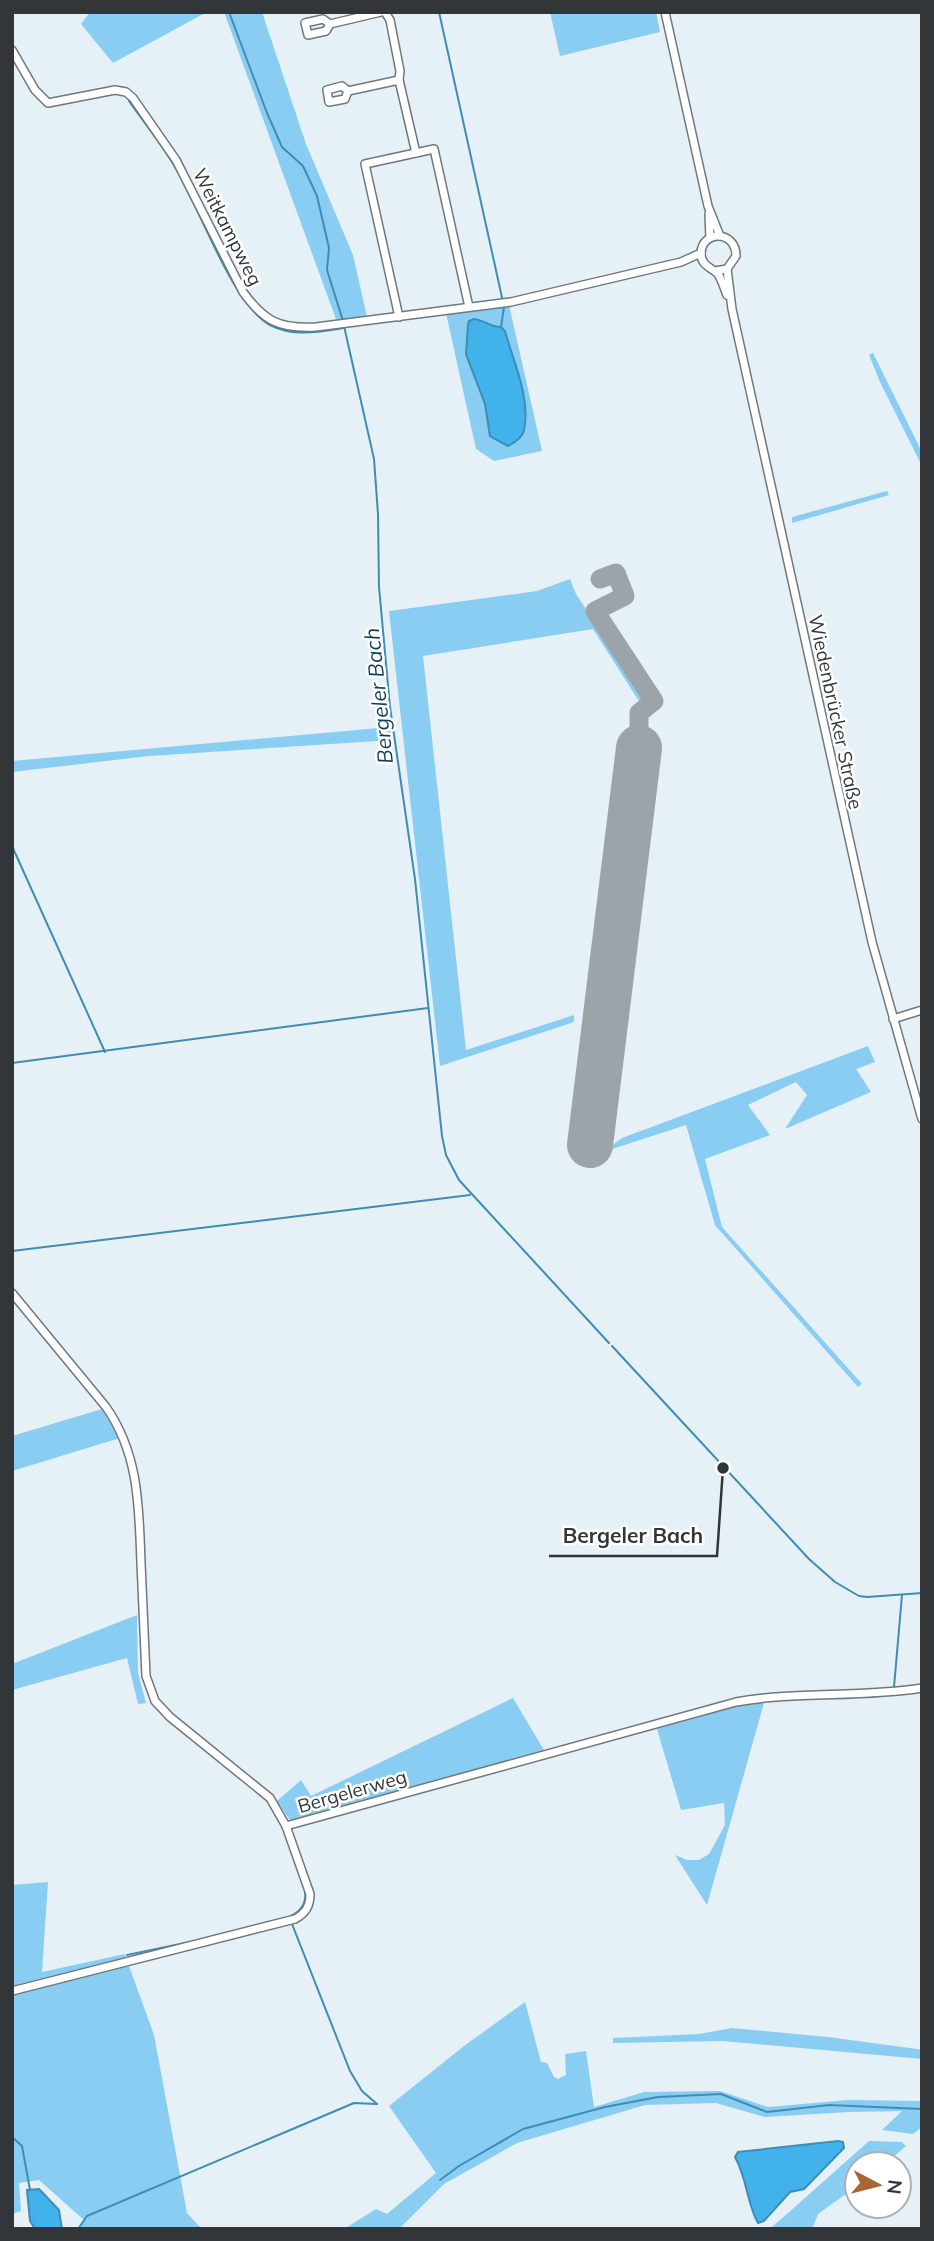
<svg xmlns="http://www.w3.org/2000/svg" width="934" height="2241" viewBox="0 0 934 2241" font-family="Mulish,sans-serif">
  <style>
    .green { fill: #8acdf3 }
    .water { fill: #42b2ea; stroke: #3d8db5; stroke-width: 2 }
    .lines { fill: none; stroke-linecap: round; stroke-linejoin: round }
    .stream { stroke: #3d8db5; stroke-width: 2 }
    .taxiway { stroke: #9ca4a9; stroke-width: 19 }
    .runway { stroke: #9ca4a9; stroke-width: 46 }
    .minor-casing { stroke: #6e787d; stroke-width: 10 }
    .minor { stroke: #fff; stroke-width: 7 }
    .labels { text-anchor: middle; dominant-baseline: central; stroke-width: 5; stroke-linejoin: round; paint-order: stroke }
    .street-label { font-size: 19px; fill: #323639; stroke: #fff }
    .water-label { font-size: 21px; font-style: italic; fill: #0c3c53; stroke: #fff }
    .leader { fill: none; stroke: #323639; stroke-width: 2.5 }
    .callout-dot { fill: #323639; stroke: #fff; stroke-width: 2.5 }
    .callout-label { font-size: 21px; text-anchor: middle; font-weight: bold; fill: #323639; stroke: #fff; stroke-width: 5; stroke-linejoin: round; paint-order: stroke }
  </style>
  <rect width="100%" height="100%" fill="#e6f0f7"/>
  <g class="green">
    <path d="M90,12H207L113,63L81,24Z"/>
    <path d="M224,12H262L306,144L353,255L367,317L337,322Z"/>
    <path d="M550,12H656L660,32L560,56Z"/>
    <path d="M509,305L542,451L494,461L476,449L446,313Z"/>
    <path d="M873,353L922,452V466L880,382L869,355Z"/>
    <path d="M887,491L889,495L792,523V517Z"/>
    <path d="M570,579L576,594L647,702L642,706L593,629L423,656L466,1050L574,1015V1022L440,1066L389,611L537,591Z"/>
    <path d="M390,727L392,740L149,756L12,772V761Z"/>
    <path d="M868,1046L875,1062L856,1069L871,1092L785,1129L807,1095L796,1082L748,1105L770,1135L705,1159L722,1227L862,1384L858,1387L715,1225L686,1125L603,1152L622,1138Z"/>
    <path d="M102,1409L120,1438L12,1471V1436Z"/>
    <path d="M137,1615L138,1673L146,1703L138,1704L127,1658L12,1690V1664Z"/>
    <path d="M513,1698L544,1750L290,1820L277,1801L301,1780L311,1796Z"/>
    <path d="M764,1703L707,1905L675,1855L687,1860H699L709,1854L725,1825L724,1803L681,1810L657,1729L737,1706Z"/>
    <path d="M48,1882L42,1972L125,1954L126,1958L12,1986V1885Z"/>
    <path d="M129,1966L154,2035L187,2213L202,2229H80L84,2220L39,2180L19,2183L21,2211L12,2214V1995Z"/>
    <path d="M525,2002L541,2062L547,2063L554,2077L558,2079L566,2075L565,2054L586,2051L594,2107L644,2092L720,2091L768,2107L848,2100L922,2101V2127L913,2134L882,2130L902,2111L849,2112L765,2117L716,2103L645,2105L517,2143L444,2184L399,2229H344L376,2209L387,2214L436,2173L389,2106L464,2046Z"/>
    <path d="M732,2028L828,2037L917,2049L922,2050V2059L722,2041L613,2043V2038L699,2034Z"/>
    <path d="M869,2141L902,2142L906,2146L885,2164H857V2186L818,2214L813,2227L817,2229H770Z"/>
  </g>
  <g class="water">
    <path d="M474,319C484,320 490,327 501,327L505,331C513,361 531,398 524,430C522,438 515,442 508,446L490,436L485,404L466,354L468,325L469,321Z"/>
    <path d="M838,2141L843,2142L844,2148L804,2189L790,2192L764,2221L758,2223C747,2204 747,2178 735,2157L738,2152Z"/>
    <path d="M39,2189L59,2210L62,2229H35L30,2221L27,2190Z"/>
  </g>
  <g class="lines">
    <g class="stream">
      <path d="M229,12L267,113L282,147L303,166L317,196L329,248L327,270L343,321"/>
      <path d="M439,12L503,302"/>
      <path d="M129,101C143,121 159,141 172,162C198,202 231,304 270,325C293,337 318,332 343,328"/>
      <path d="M344,326L374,459L378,514L379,587L390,707L415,879L442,1136L446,1155L459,1180L609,1343"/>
      <path d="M501,327L504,307"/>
      <path d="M12,846L105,1052"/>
      <path d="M12,1063L428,1008"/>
      <path d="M12,1251L470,1195"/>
      <path d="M612,1346L809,1559L835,1582L859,1596L867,1597L922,1593"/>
      <path d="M894,1687L902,1595"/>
      <path d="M284,1830L300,1875"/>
      <path d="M291,1916C303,1910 308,1901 304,1887"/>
      <path d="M292,1924L350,2071L362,2091L377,2104"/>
      <path d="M127,1955L190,1942"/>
      <path d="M12,2137L22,2146L30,2190"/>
      <path d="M440,2180L459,2166L523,2129L605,2107L658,2097L721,2094L767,2112L829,2105L922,2109"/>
      <path d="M78,2229L87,2216L354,2103L377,2104"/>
    </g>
    <path class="taxiway" d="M600,579L616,573L625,596L595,611L654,701L639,713V748"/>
    <path class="runway" d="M590,1145L639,748"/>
    <g class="minor-casing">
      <g id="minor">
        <path d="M385,12L390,20L400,71L399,80L416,153"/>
        <path d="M665,12L708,206L720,236"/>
        <path d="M330,24L326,31L308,35L305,23L323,19L330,24L381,12"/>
        <path d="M12,50L35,90L48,103L115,90L126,92L133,98L176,160L243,292C264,321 279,329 316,327L511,302L681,262L701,253"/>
        <path d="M348,91L342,86L327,90L329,102L345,99L348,91L399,80"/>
        <path d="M709,214L710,238"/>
        <path d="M727,269L732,309L872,942L922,1119"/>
        <path d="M715,271L727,269L736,256C736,230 702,230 701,253C701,266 711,267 718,274C722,280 724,288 727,295"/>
        <path d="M399,317L365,164L434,149L469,307"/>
        <path d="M893,1019L922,1010"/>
        <path d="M12,1293L106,1407C139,1454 139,1507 141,1563C143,1601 144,1638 146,1676L155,1701L170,1717L270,1798L286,1826L310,1894C310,1906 306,1913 295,1919L12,1991"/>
        <path d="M286,1826L736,1702C797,1691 860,1698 922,1688"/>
      </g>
    </g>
    <use href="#minor" class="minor"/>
  </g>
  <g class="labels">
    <g class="street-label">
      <text transform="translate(228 227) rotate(63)">Weitkampweg</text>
      <text transform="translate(836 712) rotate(78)">Wiedenbrücker Straße</text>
      <text transform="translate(352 1791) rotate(-16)">Bergelerweg</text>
    </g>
    <g class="water-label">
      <text transform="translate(378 696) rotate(-96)">Bergeler Bach</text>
    </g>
  </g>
  <path class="leader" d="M723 1468L717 1556H549"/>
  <circle class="callout-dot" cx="723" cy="1468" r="7"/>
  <g class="callout-label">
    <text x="633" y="1543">Bergeler Bach</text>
  </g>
  <rect width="934" height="2241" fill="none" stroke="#323639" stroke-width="28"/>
  <g transform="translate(878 2185) rotate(97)"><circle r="33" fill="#ffffff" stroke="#adafb0" stroke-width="2"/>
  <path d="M0-5L12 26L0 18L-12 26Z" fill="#a96534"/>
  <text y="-10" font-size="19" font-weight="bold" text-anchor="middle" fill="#323639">N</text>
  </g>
</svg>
